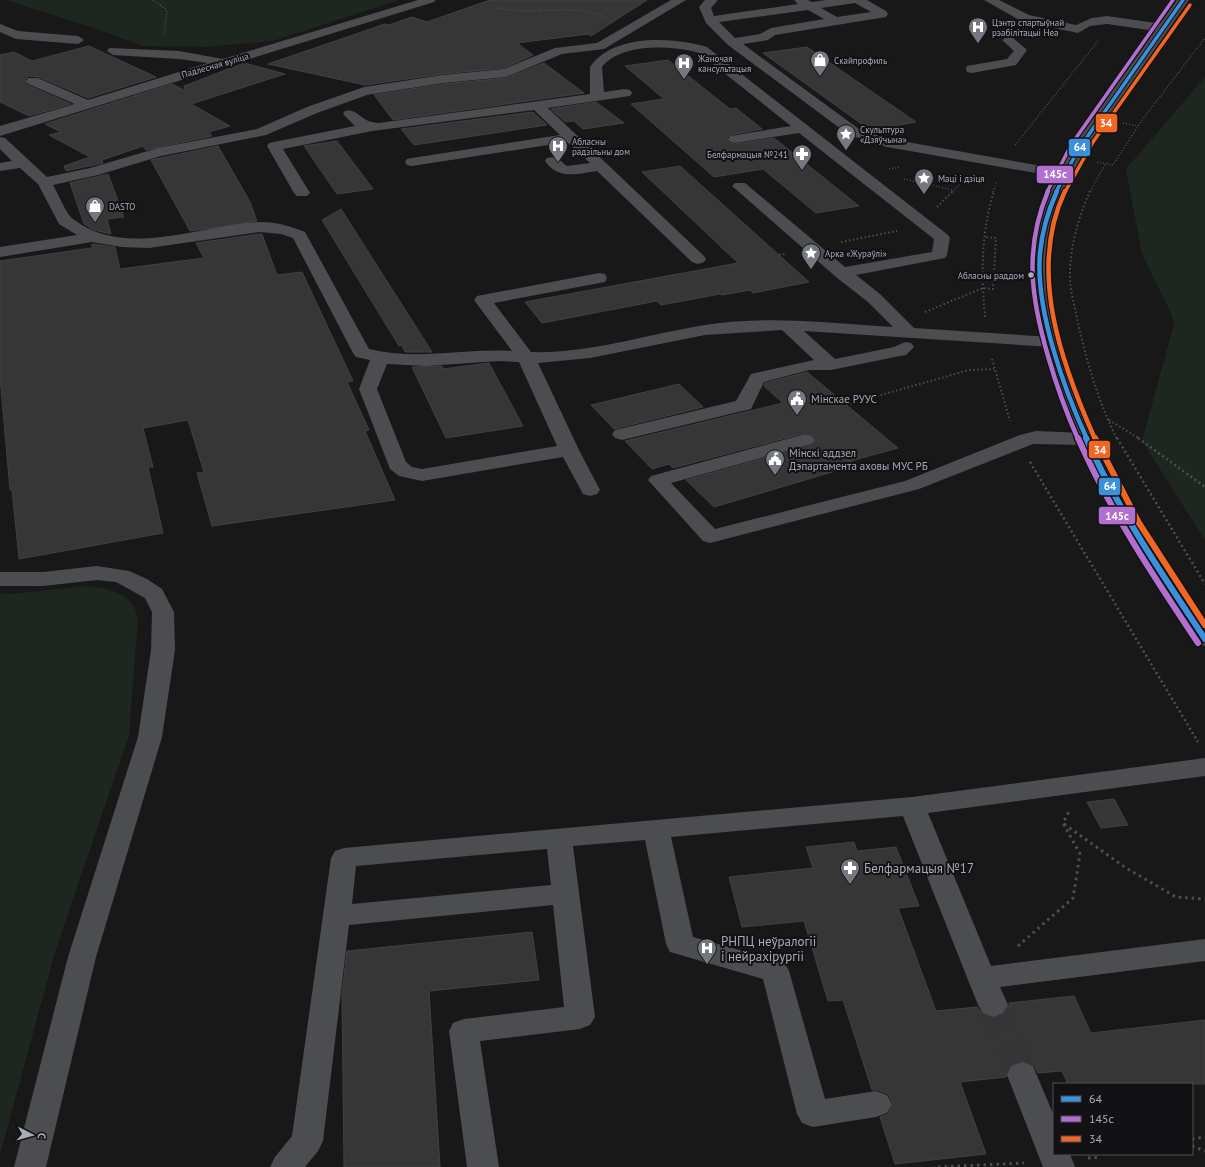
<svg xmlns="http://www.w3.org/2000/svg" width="1205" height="1167" viewBox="0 0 1205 1167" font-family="'PT Sans',sans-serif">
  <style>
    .green { fill: #1e2620 }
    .building { fill: #363637; stroke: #404144 }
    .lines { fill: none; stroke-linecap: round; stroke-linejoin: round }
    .minor-tunnel { stroke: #353538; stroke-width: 28; stroke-dasharray: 28 14; stroke-linecap: butt }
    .path-far3 { stroke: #4e4e53; stroke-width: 1.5; stroke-dasharray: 1 2; stroke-linecap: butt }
    .path-far2 { stroke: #4e4e53; stroke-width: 2; stroke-dasharray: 1.5 2.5; stroke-linecap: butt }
    .path-far1 { stroke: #4e4e53; stroke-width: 2.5; stroke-dasharray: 2 3; stroke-linecap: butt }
    .path { stroke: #4e4e53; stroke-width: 3; stroke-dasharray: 2.5 4; stroke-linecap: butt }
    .minor { fill: #4c4d51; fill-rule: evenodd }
    .major { fill: #4a4a4d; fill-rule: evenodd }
    .bus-1-far2-casing { stroke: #121214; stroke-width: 5.5 }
    .bus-1-far1-casing { stroke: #121214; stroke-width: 7 }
    .bus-1-casing { stroke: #121214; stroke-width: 9 }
    .bus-2-far2-casing { stroke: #121214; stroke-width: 5.5 }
    .bus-2-far1-casing { stroke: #121214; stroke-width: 7 }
    .bus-2-casing { stroke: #121214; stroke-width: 9 }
    .bus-3-far2-casing { stroke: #121214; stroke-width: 5.5 }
    .bus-3-far1-casing { stroke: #121214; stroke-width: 7 }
    .bus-3-casing { stroke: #121214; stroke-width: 9 }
    .bus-1-far2 { stroke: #3a90db; stroke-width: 3.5 }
    .bus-1-far1 { stroke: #3a90db; stroke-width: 4.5 }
    .bus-1 { stroke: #3a90db; stroke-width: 6 }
    .bus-2-far2 { stroke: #b36fd0; stroke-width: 3.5 }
    .bus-2-far1 { stroke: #b36fd0; stroke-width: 4.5 }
    .bus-2 { stroke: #b36fd0; stroke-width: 6 }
    .bus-3-far2 { stroke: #f26522; stroke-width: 3.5 }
    .bus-3-far1 { stroke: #f26522; stroke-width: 4.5 }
    .bus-3 { stroke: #f26522; stroke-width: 6 }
    .bus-dot { fill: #a8abba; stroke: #121214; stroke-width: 1.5 }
    .labels { text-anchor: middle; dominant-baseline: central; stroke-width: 4; stroke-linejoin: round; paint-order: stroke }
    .far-poi-label { font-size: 9px; fill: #a8abba; stroke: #121214; text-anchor: start }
    .far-street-label { font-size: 9px; fill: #a8abba; stroke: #121214 }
    .far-bus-label { font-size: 9px; fill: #a8abba; stroke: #121214; text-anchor: end }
    .poi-label { font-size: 11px; fill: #a8abba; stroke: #121214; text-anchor: start }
    .near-poi-label { font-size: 13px; fill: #a8abba; stroke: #121214; text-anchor: start }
    .line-badge { stroke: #121214; stroke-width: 1.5 }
    .badge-label { font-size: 11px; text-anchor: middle; font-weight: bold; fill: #fff }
  </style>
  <rect width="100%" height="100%" fill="#181818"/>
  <g class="green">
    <path d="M6,0H399L273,41L204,47L142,46L100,30Z"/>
    <path d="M1205,77V540L1142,441L1174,324L1171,313L1142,254L1126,169Z"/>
    <path d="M86,586C109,588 135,593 138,620L129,735L55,952L0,1155V593L11,594Z"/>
  </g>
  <g class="building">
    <path d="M490,0H647L591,36L588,34L517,43L533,55L504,68L443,74L365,85L268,64L385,24L389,25L412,17L427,22Z"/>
    <path d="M89,46L156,77L88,98L39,77L28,76L25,80L27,85L71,104L29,116L0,102V55L14,52L32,61Z"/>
    <path d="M807,47L916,122L870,130L763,53Z"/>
    <path d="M668,60L730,109L736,108L762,129L730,135L727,138L729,143L735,144L774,138L859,206L816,213L763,169L714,177L631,104L664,99L625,66Z"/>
    <path d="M244,63L285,74L191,104L230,126L209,132L212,136L146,150L143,146L102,160L103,163L66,171L64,166L90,157L49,135L61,132L45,124L172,84L186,91L184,86Z"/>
    <path d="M544,63L584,93L393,120L374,95L443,84L506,78Z"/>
    <path d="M596,102L624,123L583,129L574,121L565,122L551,109Z"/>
    <path d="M533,112L547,125L414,145L401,129Z"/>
    <path d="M337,141L373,189L337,194L304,146Z"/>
    <path d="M218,146L250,202L257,221L190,231L151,160Z"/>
    <path d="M680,166L809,282L753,293L750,290L722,295L720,294L661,305L657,301L542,323L525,302L738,263L642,172Z"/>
    <path d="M108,174L124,217L107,219L111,234L94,230L84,224L70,183Z"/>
    <path d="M341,209L432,352H405L402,345L399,346L322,220Z"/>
    <path d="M260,234H262L277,275L302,272L353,381L347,382L369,430L365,431L395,500L212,526L197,473L204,472L188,420L143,428L153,467H148L163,533L19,559L12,490H10L0,377V261L92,248V244L115,247L120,269L204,258L196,243Z"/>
    <path d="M489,363L523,426L446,438L412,367L442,366L443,369Z"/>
    <path d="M807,372L898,448L851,461L856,465L714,507L686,480L812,445L816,439L812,435L805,433L673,468L669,464L652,469L625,441L783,403L764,386L765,383Z"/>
    <path d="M679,384L703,407L614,429L591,405Z"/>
    <path d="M1114,799L1128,825L1101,828L1087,802Z"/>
    <path d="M854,842L857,851L896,847L919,906L898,908L936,1011L977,1007L982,1014L994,1018L1004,1014L1009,1006V1003L1074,996L1091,1033L1205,1020V1084H1068L1062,1071L1038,1073L1034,1065L1021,1061L1010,1065L1006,1077L960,1082L986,1154L895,1164L880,1117L888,1114L893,1103L888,1094L877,1090H872L843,1000L828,1001L804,921L742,927L729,877L813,868L806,847Z"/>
    <path d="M532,932L539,980L429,991L440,1167H344L342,994L347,951Z"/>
  </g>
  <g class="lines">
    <path class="minor-tunnel" d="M993,1005L1022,1075"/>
    <g class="path-far3">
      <path d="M153,0L167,10L164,35"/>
      <path d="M496,8C508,10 520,11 533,11C560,10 583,6 608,19"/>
      <path d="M1123,123L1138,126"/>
      <path d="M1015,145L1098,41"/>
      <path d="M1097,162L1113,165L1142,120L1205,38"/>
      <path d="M889,169L900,167"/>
      <path d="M904,179L953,190"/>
      <path d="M952,192L966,178"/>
      <path d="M993,192L997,181"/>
      <path d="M1090,192L1106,163"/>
    </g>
    <g class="path-far2">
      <path d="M1090,191C1079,216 1071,243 1070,270C1069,287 1074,303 1077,318C1086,360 1098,401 1117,439"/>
      <path d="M937,207L953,191"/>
      <path d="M841,242L897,231"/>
      <path d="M779,255L785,254"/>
      <path d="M993,277L1017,279"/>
      <path d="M925,312L983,288L993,289L996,238L984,237"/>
      <path d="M985,317C981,275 981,232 994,191"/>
      <path d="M992,359L1010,421"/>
      <path d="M846,405L969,370L994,369"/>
      <path d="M1109,420L1140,439"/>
    </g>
    <g class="path-far1">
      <path d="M1117,438L1205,584"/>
      <path d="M1138,438L1205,487"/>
      <path d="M1030,462L1198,742"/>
    </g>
    <g class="path">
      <path d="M1064,824L1126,868L1176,897L1205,899"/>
      <path d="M1018,946L1073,898L1080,854L1063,823L1070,810"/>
      <path d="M1192,1139L1205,1137"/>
      <path d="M1192,1146L1205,1151"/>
      <path d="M1088,1158L1100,1157"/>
      <path d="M938,1167L1024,1163"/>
    </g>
    <g class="minor">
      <path d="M418,0H436L434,2L0,136V126L75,104L28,84L26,81L28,78H38L88,100L208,63L179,59L113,55L107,51L109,48L179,51L223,59Z"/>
      <path d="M671,0H686L604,49L562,54L506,77L443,83L367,95L317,113L266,135L161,156L98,175L53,185C58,193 66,214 73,219C126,260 201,224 260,222C276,222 290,226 305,232L369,349C417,361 464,348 512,351L474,300L477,296L599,273L605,274L607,278L605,282L494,303L531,352C590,354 648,334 705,325C767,315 831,323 893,327L868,302L836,277L732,186L735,183H745L845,267L932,252L934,239L799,133L735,143L730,142L728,139L730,136L791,126L699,53C672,45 621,43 602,67L604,92L625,89L630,90L632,93L630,96L548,108L704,256L706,259L704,262L698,264L692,262L597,171C577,174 558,180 545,161L547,158C557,155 560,161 567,166L590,163L567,142L412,166L407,165L405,162L407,159L412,158L560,135L534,110L372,131L283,149L310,193L307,196H297L294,193L267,146L269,143L274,142L355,126L343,114L345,111C359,108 360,123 379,123L590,94V67C613,33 673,37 707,47L948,235L950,238L947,255L945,258L856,275L880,294L914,328L1051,337L1057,338L1060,342L1057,346L1051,347L804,331L835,359L894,347L905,342L911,343L914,347L906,355L900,356L831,370H809L764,382L751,409L622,440L615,438L612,434L615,430L736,401L751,374L814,360L782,330L705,335L590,358L538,363L579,450L600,490L597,494L590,496L583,494L563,457L422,481L399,476L390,469L359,389L370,360L356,357L353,353L293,238L281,234L260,232L149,248L122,247L92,242L0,257V247L77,235L59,224L38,184L20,168L0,171V163L12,161L0,149V137L5,138L47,177L90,168L158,148L257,129L307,107L364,87L443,75L504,69L555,48L597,43ZM499,361L519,362L557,446L422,469L412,467L406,462L377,389L387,364L426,366Z"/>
      <path d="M705,0H718L711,8L714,16L798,4L794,0H808L812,2L826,0H867L886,11L888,14L886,17L775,35L768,40L743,44L859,129L890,139L1064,170L1069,171L1071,174L1069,177L1064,178L887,147L849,135L728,45L706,23L699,7ZM855,3L871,12L837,17L821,8ZM808,10L824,19L771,28L760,34L735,38L719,22Z"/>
      <path d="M984,0H999L1029,15L1076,25L1092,18L1107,16L1163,24L1169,28L1163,32L1107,24L1090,26L1078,33L1021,21Z"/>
      <path d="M0,24L18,31L78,36L84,40L78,44L16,39L0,32Z"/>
      <path d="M1008,36L1012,37L1027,50L1016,65L972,73L967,72L966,69L967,66L1007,59L1014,51L1002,40Z"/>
      <path d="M1036,431L1084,433L1091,435L1094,439L1091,443L1084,445L1033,444L919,489L710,543L703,541L648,480L651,476L798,436L805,434L812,436L815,440L812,444L671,483L715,529L905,481L1020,435Z"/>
      <path d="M97,566L129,571L147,579L162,589L174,612L175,650L162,737L96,957L46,1167H14L68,957L138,737L151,650L152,612L145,598L116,582L97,580L43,586H0V572H43Z"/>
      <path d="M1205,758V776L928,813L991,966L1205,939V961L1000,987L1008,1005L1003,1013L993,1017L983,1013L978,1005L903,816L671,837L693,937L785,963L789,971L825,1099L876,1091L887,1095L892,1104L887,1113L876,1117L813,1127L802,1123L797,1114L763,979L670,952L666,944L645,840L573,846L595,1017L590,1025L580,1029L480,1041L499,1167H467L449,1031L453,1023L464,1019L564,1007L553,905L349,925L323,1141L318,1151L305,1167H270L275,1157L292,1136L331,858L335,851L344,848L912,797ZM547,849L551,885L352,904L356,866Z"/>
      <path d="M1022,1062L1033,1066L1054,1116V1154H1070L1075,1167H1043L1007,1075L1011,1066Z"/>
    </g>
    <path class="major" d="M1177,0H1189L1085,150L1073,172L1054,219L1049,244L1048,264L1050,293L1056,322L1067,366L1082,408L1120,488L1166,565L1205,622V646L1197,644C1133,549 1070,453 1043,340C1036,312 1029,283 1032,253C1035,216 1052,178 1073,147Z"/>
    <g class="bus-1-far2-casing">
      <path id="bus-1-far2" d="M1056,192L1078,150L1183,0"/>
    </g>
    <g class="bus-1-far1-casing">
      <path id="bus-1-far1" d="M1057,191C1048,211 1042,232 1040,253C1035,309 1064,389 1087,439"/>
    </g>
    <g class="bus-1-casing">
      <path id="bus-1" d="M1086,438C1118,510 1162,574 1205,639"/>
    </g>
    <g class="bus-2-far2-casing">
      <path id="bus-2-far2" d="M1047,192L1071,145L1173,0"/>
    </g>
    <g class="bus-2-far1-casing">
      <path id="bus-2-far1" d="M1048,191C1024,249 1031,298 1048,356C1056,384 1066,412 1078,439"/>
    </g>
    <g class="bus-2-casing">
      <path id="bus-2" d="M1078,438C1110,511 1154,577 1198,643"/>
    </g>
    <g class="bus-3-far2-casing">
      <path id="bus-3-far2" d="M1065,192L1093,142L1190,5"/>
    </g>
    <g class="bus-3-far1-casing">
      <path id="bus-3-far1" d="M1065,191C1027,271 1062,365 1095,439"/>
    </g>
    <g class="bus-3-casing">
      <path id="bus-3" d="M1095,438L1139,523L1205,625"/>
    </g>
    <use href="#bus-1-far2" class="bus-1-far2"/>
    <use href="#bus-1-far1" class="bus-1-far1"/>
    <use href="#bus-1" class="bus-1"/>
    <use href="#bus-2-far2" class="bus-2-far2"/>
    <use href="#bus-2-far1" class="bus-2-far1"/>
    <use href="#bus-2" class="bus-2"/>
    <use href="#bus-3-far2" class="bus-3-far2"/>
    <use href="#bus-3-far1" class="bus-3-far1"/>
    <use href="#bus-3" class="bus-3"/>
  </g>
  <defs>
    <g id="hospital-pin" transform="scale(1)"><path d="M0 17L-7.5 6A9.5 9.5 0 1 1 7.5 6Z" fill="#767881" stroke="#121214"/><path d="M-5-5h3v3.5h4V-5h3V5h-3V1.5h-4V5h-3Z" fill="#fff"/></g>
    <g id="shop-pin" transform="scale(1)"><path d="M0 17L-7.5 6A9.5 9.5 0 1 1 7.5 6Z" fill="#767881" stroke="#121214"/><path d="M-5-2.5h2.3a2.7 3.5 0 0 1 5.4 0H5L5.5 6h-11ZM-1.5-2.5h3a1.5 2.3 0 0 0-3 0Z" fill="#fff"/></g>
    <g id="sight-pin" transform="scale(1)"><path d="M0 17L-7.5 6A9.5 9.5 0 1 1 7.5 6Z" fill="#767881" stroke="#121214"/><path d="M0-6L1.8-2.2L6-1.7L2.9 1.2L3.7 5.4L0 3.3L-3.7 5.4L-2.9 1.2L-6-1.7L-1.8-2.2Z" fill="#fff"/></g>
    <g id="pharmacy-pin" transform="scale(1)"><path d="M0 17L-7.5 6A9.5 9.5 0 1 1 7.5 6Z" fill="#767881" stroke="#121214"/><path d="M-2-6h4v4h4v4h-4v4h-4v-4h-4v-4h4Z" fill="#fff"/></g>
    <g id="civic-pin" transform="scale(1)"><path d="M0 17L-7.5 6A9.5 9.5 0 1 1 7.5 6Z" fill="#767881" stroke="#121214"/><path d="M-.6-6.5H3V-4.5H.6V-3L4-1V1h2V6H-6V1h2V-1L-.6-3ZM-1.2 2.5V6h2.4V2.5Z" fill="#fff"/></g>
  </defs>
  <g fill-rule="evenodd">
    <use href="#hospital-pin" x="978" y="27"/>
    <use href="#shop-pin" x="820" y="60"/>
    <use href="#hospital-pin" x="684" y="63"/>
    <use href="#sight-pin" x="846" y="134"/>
    <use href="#hospital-pin" x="558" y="146"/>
    <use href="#pharmacy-pin" x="802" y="154"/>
    <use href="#sight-pin" x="924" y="178"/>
    <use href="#shop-pin" x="95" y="206"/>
    <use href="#sight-pin" x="811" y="253"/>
    <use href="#civic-pin" x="797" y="399"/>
    <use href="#civic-pin" x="775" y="459"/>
    <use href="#pharmacy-pin" x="850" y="868"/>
    <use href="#hospital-pin" x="707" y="948"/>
  </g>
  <circle class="bus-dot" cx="1031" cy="275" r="3.5"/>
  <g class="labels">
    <g class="far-poi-label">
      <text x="992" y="22">Цэнтр спартыўнай<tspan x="992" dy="10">рэабілітацыі Неа</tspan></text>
      <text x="698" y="58">Жаночая<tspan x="698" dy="10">кансультацыя</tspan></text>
      <text x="834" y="60">Скайпрофиль</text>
      <text x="860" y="129">Скульптура<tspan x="860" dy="10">«Дзяўчына»</tspan></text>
      <text x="572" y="141">Абласны<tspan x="572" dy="10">радзільны дом</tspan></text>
      <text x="788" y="154" text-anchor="end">Белфармацыя №241</text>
      <text x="938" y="178">Маці і дзіця</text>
      <text x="109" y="206">DASTO</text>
      <text x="825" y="253">Арка «Жураўлі»</text>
    </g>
    <g class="far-street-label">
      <text transform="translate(215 65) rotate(-16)">Падлесная вуліца</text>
    </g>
    <g class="far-bus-label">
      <text x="1024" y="275">Абласны раддом</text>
    </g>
    <g class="poi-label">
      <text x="811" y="399">Мінскае РУУС</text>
      <text x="789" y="453">Мінскі аддзел<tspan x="789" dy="13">Дэпартамента аховы МУС РБ</tspan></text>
    </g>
    <g class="near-poi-label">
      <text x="864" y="868">Белфармацыя №17</text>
      <text x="721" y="941">РНПЦ неўралогіі<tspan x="721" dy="15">і нейрахірургіі</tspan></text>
    </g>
  </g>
  <g class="line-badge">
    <rect x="1095" y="113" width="23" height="20" rx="4" fill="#f26522"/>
    <rect x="1068" y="138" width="23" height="19" rx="4" fill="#3a90db"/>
    <rect x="1036" y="165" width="38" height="19" rx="4" fill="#b36fd0"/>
    <rect x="1088" y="440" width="23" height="19" rx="4" fill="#f26522"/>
    <rect x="1098" y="477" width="23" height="19" rx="4" fill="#3a90db"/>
    <rect x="1098" y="506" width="38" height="19" rx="4" fill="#b36fd0"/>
  </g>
  <g class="badge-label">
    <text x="1106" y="127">34</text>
    <text x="1080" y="151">64</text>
    <text x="1055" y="178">145с</text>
    <text x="1100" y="454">34</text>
    <text x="1110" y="490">64</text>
    <text x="1117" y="520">145с</text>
  </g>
  <rect x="1053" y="1083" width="140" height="72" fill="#121214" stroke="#4e4f56"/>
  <rect x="1061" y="1096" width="20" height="6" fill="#3a90db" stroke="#4e4f56"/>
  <text x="1089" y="1103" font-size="12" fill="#a8abba">64</text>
  <rect x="1061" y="1116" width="20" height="6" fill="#b36fd0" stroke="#4e4f56"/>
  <text x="1089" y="1123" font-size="12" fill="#a8abba">145с</text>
  <rect x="1061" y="1136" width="20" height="6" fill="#f26522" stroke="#4e4f56"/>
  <text x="1089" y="1143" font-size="12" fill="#a8abba">34</text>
  <g transform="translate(32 1135) rotate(96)" stroke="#121214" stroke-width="3" paint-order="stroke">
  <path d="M0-3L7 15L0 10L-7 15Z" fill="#a8abba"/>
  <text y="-6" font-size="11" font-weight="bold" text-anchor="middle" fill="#a8abba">С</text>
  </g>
</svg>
